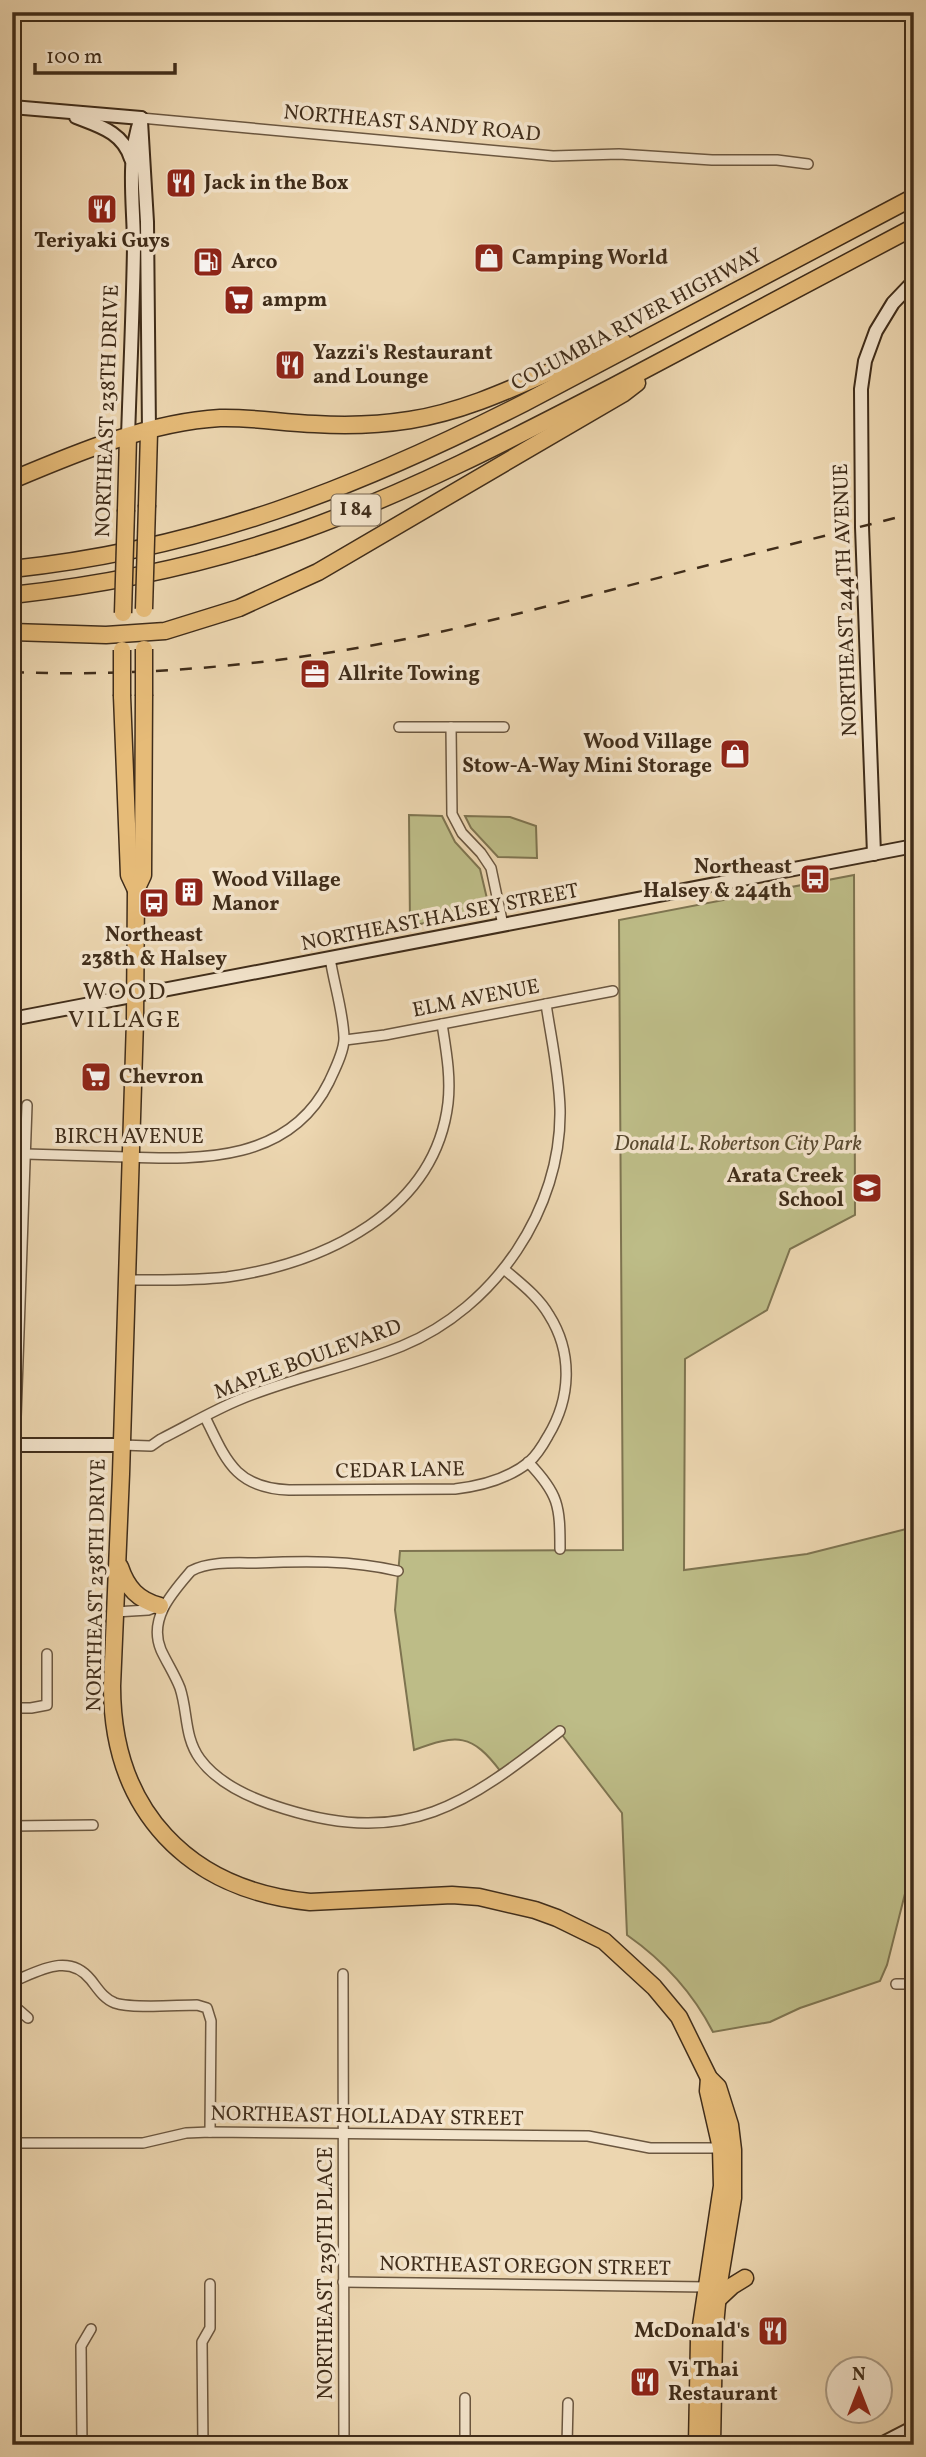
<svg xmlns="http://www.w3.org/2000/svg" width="926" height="2457" viewBox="0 0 926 2457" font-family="Vollkorn,serif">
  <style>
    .green { fill: #bdbc87; stroke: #7e7450; stroke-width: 2 }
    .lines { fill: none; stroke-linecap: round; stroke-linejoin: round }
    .street-casing { stroke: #6b5740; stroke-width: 12 }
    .secondary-casing { stroke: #402d1a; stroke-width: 16 }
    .highway-casing { stroke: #402d1a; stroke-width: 19 }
    .street { stroke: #f3e4cc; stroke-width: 9 }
    .secondary { stroke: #f3e4cc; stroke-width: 12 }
    .highway { stroke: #e6bb78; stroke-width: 16 }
    .rail { stroke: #402d1a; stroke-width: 2.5; stroke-dasharray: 12 12; stroke-linecap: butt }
    .highway-bridge-casing { stroke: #402d1a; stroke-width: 19; stroke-linecap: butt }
    .highway-bridge { stroke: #e6bb78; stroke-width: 16 }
    .labels { text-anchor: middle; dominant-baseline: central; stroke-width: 7; stroke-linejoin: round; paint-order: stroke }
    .shield { fill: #f3e4cc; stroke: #76644f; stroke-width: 2 }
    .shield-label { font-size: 19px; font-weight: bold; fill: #402d1a }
    .street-label { font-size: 21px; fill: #402d1a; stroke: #f3e4cc }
    .poi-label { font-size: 21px; font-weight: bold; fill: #402d1a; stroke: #f3e4cc; text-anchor: start }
    .park-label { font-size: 21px; font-style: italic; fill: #594a30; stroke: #f3e4cc }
    .quarter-label { font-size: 24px; letter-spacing: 2px; fill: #402d1a; stroke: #f3e4cc }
  </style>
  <rect width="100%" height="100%" fill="#ecd6b0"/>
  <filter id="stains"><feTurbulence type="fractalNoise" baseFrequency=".00286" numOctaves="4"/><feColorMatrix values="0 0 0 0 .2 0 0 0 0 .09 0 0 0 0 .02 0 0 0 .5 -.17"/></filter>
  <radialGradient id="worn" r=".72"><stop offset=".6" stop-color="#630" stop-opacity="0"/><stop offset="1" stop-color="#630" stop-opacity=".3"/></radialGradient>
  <g class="green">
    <path d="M409,815L442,816L455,842L480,869L489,907L481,912L410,926Z"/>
    <path d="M465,816L510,817L536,826L537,858L498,857L471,828Z"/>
    <path d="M854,875L855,1215L790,1249L767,1310L685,1359L684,1570L807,1554L914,1527V1858L887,1965L880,1981L800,2008L770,2022L713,2032C692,1991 664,1961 627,1935L622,1813L559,1731L501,1772C472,1733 457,1734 414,1750L395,1610L400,1551L623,1550L619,920Z"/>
  </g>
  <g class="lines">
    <g class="street-casing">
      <g id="street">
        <path d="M141,118L553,156L619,154L712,160H777L808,164"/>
        <path d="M399,727H504"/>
        <path d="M451,727L452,814L462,833L481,853L491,868L503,925"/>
        <path d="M345,1040L385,1035L613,991"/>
        <path d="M26,1154C59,1155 93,1156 127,1157C203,1160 290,1161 329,1082C334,1071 345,1050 344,1037C343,1011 334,984 330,958"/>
        <path d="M126,1280C160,1280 193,1281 227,1277C324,1263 435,1212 448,1103C451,1076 446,1050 442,1024"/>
        <path d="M205,1417C226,1460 235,1488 289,1490L455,1489C481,1486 508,1479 529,1462C537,1455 543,1445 548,1436C571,1398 573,1353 549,1315C538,1296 520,1283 504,1269"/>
        <path d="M15,1445L27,1105"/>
        <path d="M121,1445L151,1446L161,1439C187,1426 214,1410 241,1399C294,1377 350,1367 402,1346C495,1308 562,1209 560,1109C559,1073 551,1038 546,1004"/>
        <path d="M528,1462C559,1494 560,1506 560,1549"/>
        <path d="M398,1571C351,1560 304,1561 256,1563C236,1563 209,1561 191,1571C172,1593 148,1619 161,1650C167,1663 175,1675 180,1688C188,1712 184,1737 200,1759C219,1785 255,1800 285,1809C408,1847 467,1804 560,1731"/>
        <path d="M115,1612L148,1610L159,1606"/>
        <path d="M12,1708H31L47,1705V1654"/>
        <path d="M12,1826L93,1825"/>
        <path d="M343,1974L344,2445"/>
        <path d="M12,1982C39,1971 69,1952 91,1980C98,1989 104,1999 115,2003C133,2009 176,2005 197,2005L207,2008L211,2021L210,2132"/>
        <path d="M896,1984H914"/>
        <path d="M12,2004L28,2018"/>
        <path d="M12,2143H143L186,2133L210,2132L588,2136L650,2148H721"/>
        <path d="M343,2282L706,2287"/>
        <path d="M82,2445L81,2346L91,2329"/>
        <path d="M203,2445L202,2342L210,2328V2284"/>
        <path d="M465,2445V2398"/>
        <path d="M567,2445L568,2403"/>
      </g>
    </g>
    <g class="secondary-casing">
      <g id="secondary">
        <path d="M12,107L141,118"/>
        <path d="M76,117C99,126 123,132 131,159"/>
        <path d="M141,121L147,222L149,432"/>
        <path d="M128,437C130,374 133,310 134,247C134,204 126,159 141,118"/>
        <path d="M874,854L862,527L861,389L865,361L876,331L893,303L914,281"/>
        <path d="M12,1019L914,846"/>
        <path d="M12,1445H121"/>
        <path d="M879,2445L914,2427"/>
      </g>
    </g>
    <g class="highway-casing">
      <g id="highway">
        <path d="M12,480C76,453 149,422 220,418C251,417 283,423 315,424C346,426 378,425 410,420C486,408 551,367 623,342"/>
        <path d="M147,505L149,432"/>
        <path d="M126,510L128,437"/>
        <path d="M12,569C202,549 356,488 524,403L914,197"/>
        <path d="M12,595C111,584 208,564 301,531C410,492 512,439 614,386C714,333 814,280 914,227"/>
        <path d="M12,632L106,635L165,631L239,608L318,572L624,393L637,383"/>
        <path d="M122,696L129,875L136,890"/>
        <path d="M144,696L143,875L136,890L135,1020L121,1474L112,1686C112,1810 188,1890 310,1902L452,1895L479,1897L535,1910L557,1918L604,1941L654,1987L679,2017L709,2078L718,2087L730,2125L733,2150V2198L719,2283L714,2336L712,2445"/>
        <path d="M120,1567C127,1588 138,1600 160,1606"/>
        <path d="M717,2300L732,2286L745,2278"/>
        <path d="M697,2445L699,2339L722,2186L721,2148L708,2091L709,2078"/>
      </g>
    </g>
    <use href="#street" class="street"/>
    <use href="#secondary" class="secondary"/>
    <use href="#highway" class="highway"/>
    <path class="rail" d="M12,672C137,677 263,666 385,643C467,628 547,606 627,586C722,561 818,538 914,513"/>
    <g class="highway-bridge-casing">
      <g id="highway-bridge">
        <path d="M144,609L147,505"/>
        <path d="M123,613L126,510"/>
        <path d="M144,649V696"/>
        <path d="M122,696V650"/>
      </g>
    </g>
    <use href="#highway-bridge" class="highway-bridge"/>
  </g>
  <defs>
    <g id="restaurant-square" transform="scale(1.575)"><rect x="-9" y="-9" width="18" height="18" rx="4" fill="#8f2418" stroke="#f3e4cc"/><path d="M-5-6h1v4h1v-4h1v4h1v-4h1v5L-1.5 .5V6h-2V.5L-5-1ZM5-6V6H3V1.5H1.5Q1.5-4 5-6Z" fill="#fff"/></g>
    <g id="shop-square" transform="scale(1.575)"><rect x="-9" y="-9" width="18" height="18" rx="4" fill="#8f2418" stroke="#f3e4cc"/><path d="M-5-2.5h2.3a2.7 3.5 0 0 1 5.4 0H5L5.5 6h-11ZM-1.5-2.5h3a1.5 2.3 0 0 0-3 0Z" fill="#fff"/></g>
    <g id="fuel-square" transform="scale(1.575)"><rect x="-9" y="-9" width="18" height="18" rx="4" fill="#8f2418" stroke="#f3e4cc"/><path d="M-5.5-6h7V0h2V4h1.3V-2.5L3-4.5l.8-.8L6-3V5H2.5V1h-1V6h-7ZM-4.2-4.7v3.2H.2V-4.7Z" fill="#fff"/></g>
    <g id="supermarket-square" transform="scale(1.575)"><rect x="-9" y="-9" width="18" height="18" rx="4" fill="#8f2418" stroke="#f3e4cc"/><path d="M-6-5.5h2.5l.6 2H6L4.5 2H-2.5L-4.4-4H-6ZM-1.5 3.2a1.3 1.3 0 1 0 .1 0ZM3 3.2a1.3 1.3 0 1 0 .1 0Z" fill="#fff"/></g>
    <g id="office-square" transform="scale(1.575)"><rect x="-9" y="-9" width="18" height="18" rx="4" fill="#8f2418" stroke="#f3e4cc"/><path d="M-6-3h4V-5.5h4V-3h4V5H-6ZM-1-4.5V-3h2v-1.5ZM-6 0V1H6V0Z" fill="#fff"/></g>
    <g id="bus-square" transform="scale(1.575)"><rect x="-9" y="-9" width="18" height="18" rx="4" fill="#8f2418" stroke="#f3e4cc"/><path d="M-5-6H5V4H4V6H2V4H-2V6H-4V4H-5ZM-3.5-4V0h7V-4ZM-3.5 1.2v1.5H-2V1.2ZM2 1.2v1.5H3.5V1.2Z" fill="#fff"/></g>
    <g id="building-square" transform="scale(1.575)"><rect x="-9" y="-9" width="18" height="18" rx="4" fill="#8f2418" stroke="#f3e4cc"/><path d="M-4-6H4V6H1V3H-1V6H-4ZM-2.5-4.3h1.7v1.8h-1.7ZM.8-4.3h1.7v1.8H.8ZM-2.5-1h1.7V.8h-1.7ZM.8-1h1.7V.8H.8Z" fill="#fff"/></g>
    <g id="school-square" transform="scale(1.575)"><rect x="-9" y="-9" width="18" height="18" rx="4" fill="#8f2418" stroke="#f3e4cc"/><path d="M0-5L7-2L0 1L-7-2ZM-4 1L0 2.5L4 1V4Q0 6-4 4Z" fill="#fff"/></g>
  </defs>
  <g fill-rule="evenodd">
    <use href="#restaurant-square" x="181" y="183"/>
    <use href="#restaurant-square" x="102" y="209"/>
    <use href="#shop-square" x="489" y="258"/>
    <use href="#fuel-square" x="208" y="262"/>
    <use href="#supermarket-square" x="239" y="300"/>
    <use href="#restaurant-square" x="290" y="365"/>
    <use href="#office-square" x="315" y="674"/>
    <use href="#shop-square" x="735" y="754"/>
    <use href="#bus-square" x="815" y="879"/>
    <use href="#building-square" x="189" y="892"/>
    <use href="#bus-square" x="154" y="903"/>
    <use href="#supermarket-square" x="96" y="1077"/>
    <use href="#school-square" x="867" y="1188"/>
    <use href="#restaurant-square" x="773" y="2331"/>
    <use href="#restaurant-square" x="645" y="2382"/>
  </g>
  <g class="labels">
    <rect class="shield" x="331.5" y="494.5" width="49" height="31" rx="5"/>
    <g class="shield-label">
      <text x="356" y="510">I 84</text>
    </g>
    <g class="street-label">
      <text transform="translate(412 124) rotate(5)">NORTHEAST SANDY ROAD</text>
      <text transform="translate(637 320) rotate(-28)">COLUMBIA RIVER HIGHWAY</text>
      <text transform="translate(108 411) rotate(-88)">NORTHEAST 238TH DRIVE</text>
      <text transform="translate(846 600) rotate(-92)">NORTHEAST 244TH AVENUE</text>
      <text transform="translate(440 918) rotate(-11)">NORTHEAST HALSEY STREET</text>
      <text transform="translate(476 999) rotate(-11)">ELM AVENUE</text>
      <text x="129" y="1137">BIRCH AVENUE</text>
      <text transform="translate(308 1360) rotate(-20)">MAPLE BOULEVARD</text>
      <text transform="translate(400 1471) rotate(-1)">CEDAR LANE</text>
      <text transform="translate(97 1585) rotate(-89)">NORTHEAST 238TH DRIVE</text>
      <text transform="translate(367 2117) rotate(1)">NORTHEAST HOLLADAY STREET</text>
      <text transform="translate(525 2267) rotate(1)">NORTHEAST OREGON STREET</text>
      <text transform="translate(326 2273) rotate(-90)">NORTHEAST 239TH PLACE</text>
    </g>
    <g class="poi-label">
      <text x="204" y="183">Jack in the Box</text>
      <text x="102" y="241" text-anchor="middle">Teriyaki Guys</text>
      <text x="512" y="258">Camping World</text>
      <text x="231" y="262">Arco</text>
      <text x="262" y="300">ampm</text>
      <text x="313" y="353">Yazzi's Restaurant<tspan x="313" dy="24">and Lounge</tspan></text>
      <text x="338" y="674">Allrite Towing</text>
      <text x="712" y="742" text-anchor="end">Wood Village<tspan x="712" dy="24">Stow-A-Way Mini Storage</tspan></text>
      <text x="792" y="867" text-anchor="end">Northeast<tspan x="792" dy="24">Halsey &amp; 244th</tspan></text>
      <text x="212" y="880">Wood Village<tspan x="212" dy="24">Manor</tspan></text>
      <text x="154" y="935" text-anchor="middle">Northeast<tspan x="154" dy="24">238th &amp; Halsey</tspan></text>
      <text x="119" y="1077">Chevron</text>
      <text x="844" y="1176" text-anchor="end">Arata Creek<tspan x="844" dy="24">School</tspan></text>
      <text x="750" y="2331" text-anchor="end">McDonald's</text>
      <text x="668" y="2370">Vi Thai<tspan x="668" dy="24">Restaurant</tspan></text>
    </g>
    <g class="park-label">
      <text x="738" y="1144">Donald L. Robertson City Park</text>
    </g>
    <g class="quarter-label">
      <text x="125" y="993">WOOD<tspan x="125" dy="28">VILLAGE</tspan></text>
    </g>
  </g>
  <rect width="926" height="2457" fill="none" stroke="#ecd6b0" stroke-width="42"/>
  <rect x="14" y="14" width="898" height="2429" fill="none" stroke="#402d1a" stroke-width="3.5"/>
  <rect x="21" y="21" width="884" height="2415" fill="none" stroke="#402d1a" stroke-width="2"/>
  <g transform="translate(859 2390)"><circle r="33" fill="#f3e4cc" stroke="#ab9b85" stroke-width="2"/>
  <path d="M0-5L12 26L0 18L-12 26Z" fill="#8f2418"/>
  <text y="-10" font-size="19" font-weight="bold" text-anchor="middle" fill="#402d1a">N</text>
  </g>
  <path d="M35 63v10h140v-10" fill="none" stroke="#402d1a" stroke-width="3.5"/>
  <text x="46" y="63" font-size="21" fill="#402d1a" stroke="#f3e4cc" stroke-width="5" paint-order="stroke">100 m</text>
  <rect width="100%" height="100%" filter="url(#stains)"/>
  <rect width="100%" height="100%" fill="url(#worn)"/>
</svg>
